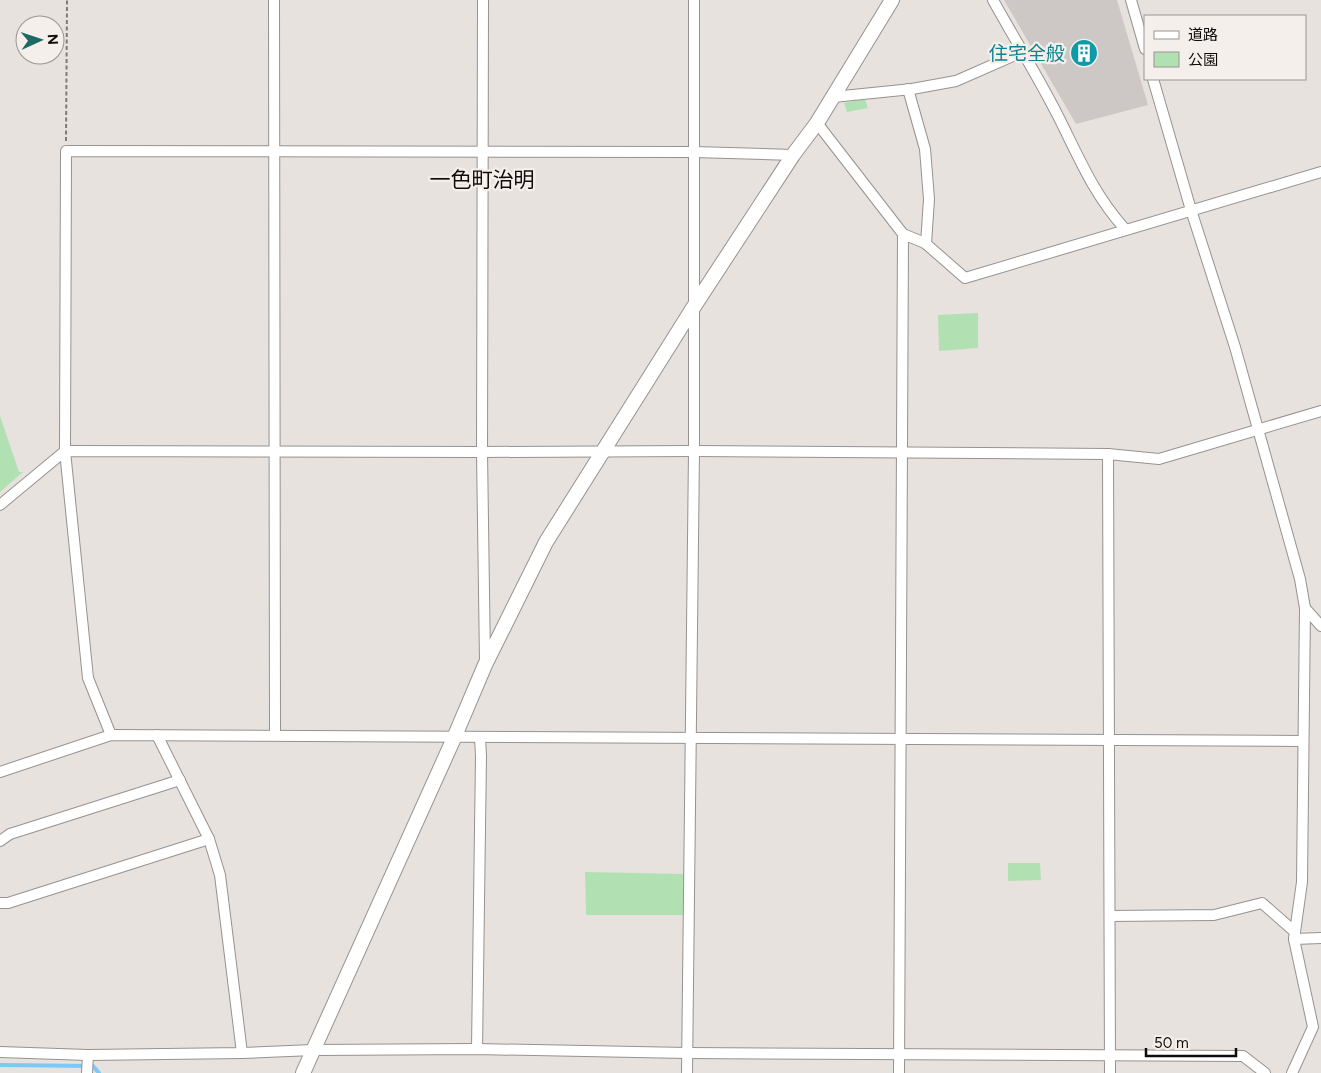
<svg xmlns="http://www.w3.org/2000/svg" width="1321" height="1073" viewBox="0 0 1321 1073" font-family="Figtree,'Noto Sans JP',sans-serif">
  <style>
    .green { fill: #b1e1b3 }
    .lines { fill: none; stroke-linecap: round; stroke-linejoin: round }
    .stream { stroke: #7cc8f6; stroke-width: 4 }
    .building { fill: #cdc8c5 }
    .street-casing { stroke: #97928f; stroke-width: 12 }
    .secondary-casing { stroke: #97928f; stroke-width: 16 }
    .path { stroke: #7e7a78; stroke-width: 2; stroke-dasharray: 4 2.5; stroke-linecap: butt }
    .street { stroke: #fff; stroke-width: 10 }
    .secondary { stroke: #fff; stroke-width: 14 }
    .labels { text-anchor: middle; dominant-baseline: central; stroke-width: 4.5; stroke-linejoin: round; paint-order: stroke }
    .culture-label { font-size: 19px; fill: #0d838f; stroke: #f5efec; text-anchor: end }
    .quarter-label { font-size: 21px; fill: #0f0d0c; stroke: #f5efec }
  </style>
  <rect width="100%" height="100%" fill="#e8e2de"/>
  <g class="green">
    <path d="M865,99L868,108L847,112L844,103Z"/>
    <path d="M978,313V348L939,351L938,315Z"/>
    <path d="M0,416L19,472H23L0,492Z"/>
    <path d="M1008,863H1040L1041,880L1008,881Z"/>
    <path d="M585,872L684,874L683,915H586Z"/>
  </g>
  <g class="lines">
    <path class="stream" d="M0,1065L93,1066L99,1073"/>
  </g>
  <path class="building" d="M1004,0H1117L1148,105L1076,124Z"/>
  <g class="lines">
    <g class="street-casing">
      <g id="street">
        <path d="M274,0L275,735"/>
        <path d="M483,0L482,452L485,661"/>
        <path d="M993,0C1014,38 1037,75 1057,114C1078,155 1093,194 1125,229"/>
        <path d="M1131,0L1145,49"/>
        <path d="M1153,79L1191,210L1235,347L1300,579L1305,608L1302,882L1294,939L1313,1027L1292,1073"/>
        <path d="M908,89L925,149L929,199L926,244"/>
        <path d="M833,97L912,89L956,81L1022,52"/>
        <path d="M817,123L903,234L925,243L965,278L1321,172"/>
        <path d="M1108,454L1110,1073"/>
        <path d="M0,505L65,451L482,452L694,451L1108,454L1159,459L1321,411"/>
        <path d="M1305,608L1321,626"/>
        <path d="M111,735L88,678L65,451L66,151L694,152L793,155"/>
        <path d="M157,735L209,839L220,875L242,1053"/>
        <path d="M0,772L111,735L1303,741"/>
        <path d="M0,841L10,834L180,780"/>
        <path d="M0,903H8L209,839"/>
        <path d="M1110,916L1214,915L1262,903L1295,932"/>
        <path d="M1294,939L1321,938"/>
        <path d="M477,1049L481,756L480,738"/>
        <path d="M0,1052L88,1055L242,1053L313,1050L477,1049L687,1053L1243,1056L1265,1073"/>
        <path d="M87,1073L88,1055"/>
        <path d="M687,1073L694,451V0"/>
        <path d="M899,1073L903,234"/>
      </g>
    </g>
    <g class="secondary-casing">
      <path id="secondary" d="M303,1073L454,738L485,665L546,542L693,308L793,155L817,123L892,0"/>
    </g>
    <path class="path" d="M66,141L67,0"/>
    <use href="#street" class="street"/>
    <use href="#secondary" class="secondary"/>
  </g>
  <defs>
    <g id="building-disc" transform="scale(1.4375)"><circle r="9.5" fill="#0f9aa8" stroke="#f5efec"/><path d="M-4-6H4V6H1V3H-1V6H-4ZM-2.5-4.3h1.7v1.8h-1.7ZM.8-4.3h1.7v1.8H.8ZM-2.5-1h1.7V.8h-1.7ZM.8-1h1.7V.8H.8Z" fill="#fff"/></g>
  </defs>
  <g fill-rule="evenodd">
    <use href="#building-disc" x="1084" y="53"/>
  </g>
  <g class="labels">
    <g class="culture-label">
      <text x="1065" y="53">住宅全般</text>
    </g>
    <g class="quarter-label">
      <text x="482" y="179">一色町治明</text>
    </g>
  </g>
  <rect x="1144" y="15" width="162" height="65" fill="#f5efec" stroke="#999592"/>
  <rect x="1154" y="31" width="25" height="8" fill="#ffffff" stroke="#999592"/>
  <text x="1188" y="40" font-size="15" fill="#0f0d0c">道路</text>
  <rect x="1154" y="52" width="25" height="15" fill="#b1e1b3" stroke="#999592"/>
  <text x="1188" y="65" font-size="15" fill="#0f0d0c">公園</text>
  <g transform="translate(40 40) rotate(87)"><circle r="24" fill="#f5efec" stroke="#999592"/>
  <path d="M0-4L9 19L0 12L-9 19Z" fill="#1d6964"/>
  <text y="-8" font-size="14" font-weight="bold" text-anchor="middle" fill="#0f0d0c">N</text>
  </g>
  <path d="M1146 1048v8h90v-8" fill="none" stroke="#0f0d0c" stroke-width="2.5"/>
  <text x="1154" y="1048" font-size="15" fill="#0f0d0c" stroke="#f5efec" stroke-width="4" paint-order="stroke">50 m</text>
</svg>
